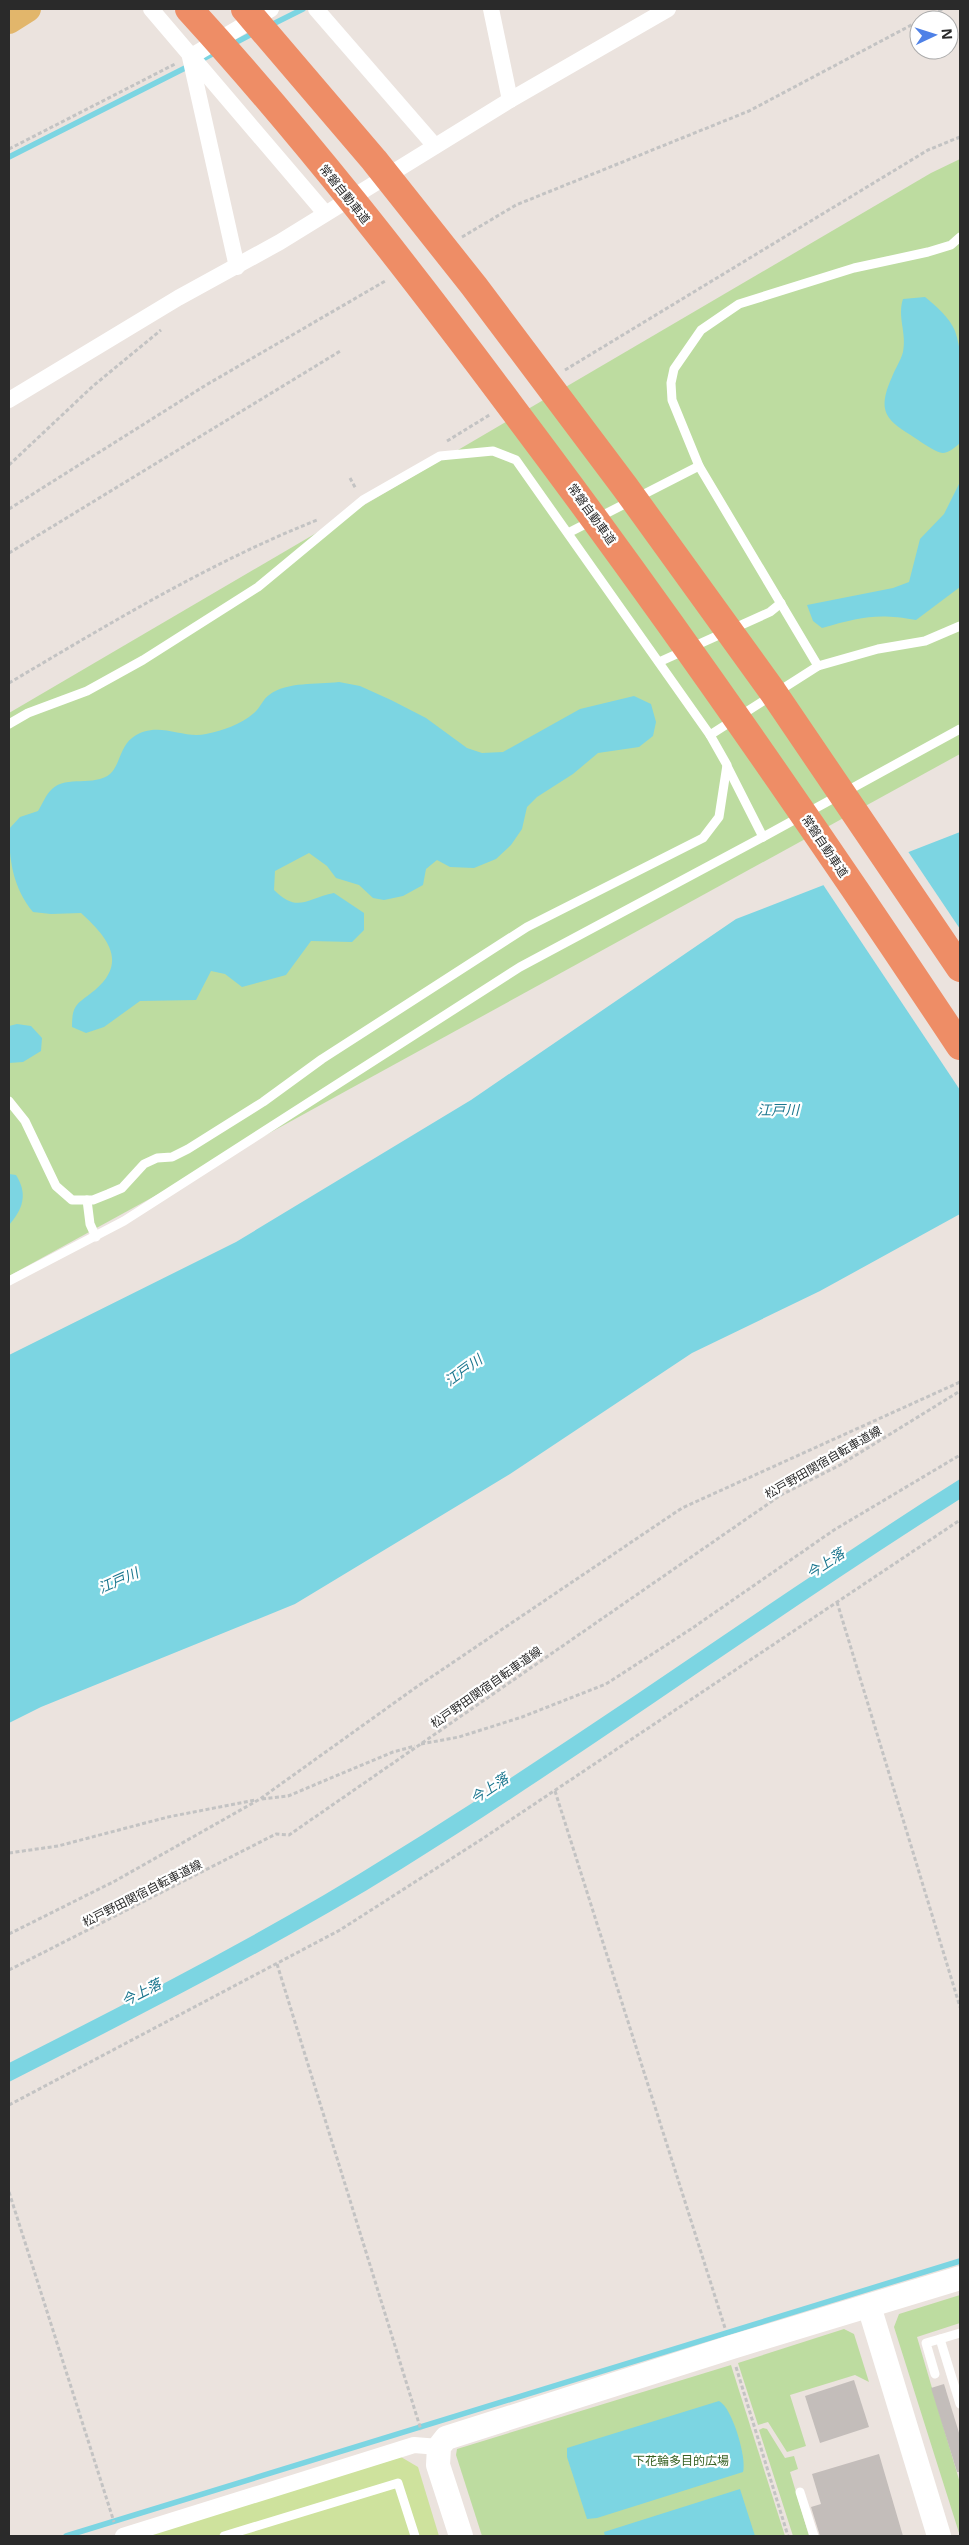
<svg xmlns="http://www.w3.org/2000/svg" width="969" height="2545" viewBox="0 0 969 2545" font-family="'Noto Sans','Noto Sans JP',sans-serif">
  <style>
    .green { fill: #bddca0 }
    .pitch { fill: #cee29d }
    .water { fill: #7cd5e2 }
    .pier { fill: #ebe3de }
    .lines { fill: none; stroke-linecap: round; stroke-linejoin: round }
    .stream { stroke: #7cd5e2; stroke-width: 5.5 }
    .building { fill: #c3bdba }
    .path { stroke: #c3c3c3; stroke-width: 3; stroke-dasharray: 4 2.5; stroke-linecap: butt }
    .lane { stroke: #fff; stroke-width: 9 }
    .street { stroke: #fff; stroke-width: 16 }
    .secondary { stroke: #fff; stroke-width: 24 }
    .primary { stroke: #e2b66b; stroke-width: 26 }
    .highway { stroke: #ee8d66; stroke-width: 28 }
    .labels { text-anchor: middle; dominant-baseline: central; stroke-width: 4.5; stroke-linejoin: round; paint-order: stroke }
    .street-label { font-size: 12px; fill: #2a2a2a; stroke: #fff }
    .park-label { font-size: 12px; fill: #376022; stroke: #fff }
    .water-label { font-size: 14px; font-style: italic; fill: #1b768e; stroke: #fff }
  </style>
  <rect width="100%" height="100%" fill="#ebe3de"/>
  <g class="green">
    <path d="M960,159V754L9,1276V713L931,173Z"/>
    <path d="M960,2295V2323L917,2337L960,2483V2536L894,2327L899,2314Z"/>
    <path d="M844,2329L854,2334L869,2382L855,2375L790,2395L806,2446L787,2452L768,2422L758,2425L738,2363Z"/>
    <path d="M731,2365L785,2536H482L456,2455L457,2449Z"/>
    <path d="M763,2428L767,2429L785,2458L794,2456L798,2469L790,2472L809,2536H793L759,2430Z"/>
  </g>
  <path class="pitch" d="M401,2457L418,2467L439,2536H144Z"/>
  <g class="water">
    <path d="M925,297C936,306 950,318 955,331C966,362 960,410 960,443C944,457 942,455 924,444C893,422 873,419 892,377C895,369 901,360 903,352C907,333 897,317 903,299Z"/>
    <path d="M960,482V587L916,620C877,613 861,617 822,628L813,621L807,605L893,588L909,582L920,539L944,514Z"/>
    <path d="M339,682L360,686L391,700L426,718L467,748L482,753L503,752L580,709L634,696L651,704L656,722L653,736L639,747L598,753L573,774L537,797L527,807L522,829L511,845L496,859L474,868L450,867L437,860L426,869L423,885L403,896L384,900L373,898L359,885L336,878L327,866L309,853L275,871L274,890C298,914 307,898 334,893L364,913V930L352,942L311,941L286,975L242,987L225,974L211,971L196,1000L140,1001L104,1027L86,1033L72,1027C72,1003 78,1004 95,990C129,961 106,936 81,913L51,914L33,912C13,888 9,860 9,829L20,817L38,811C42,805 46,794 52,789C67,775 94,787 110,774C120,765 120,747 132,738C157,719 183,740 206,734C224,730 240,725 254,713C260,708 263,699 269,695C288,681 316,685 339,682Z"/>
    <path d="M960,832V1214L820,1291L692,1353L510,1474L295,1604L41,1707L9,1723V1355L236,1242L471,1100L736,919Z"/>
    <path d="M17,1024L31,1026L42,1038L41,1051L23,1062L9,1063V1026Z"/>
    <path d="M9,1174L16,1175C28,1194 23,1209 9,1225Z"/>
    <path d="M960,1479V1499C772,1618 592,1750 403,1868C276,1947 142,2014 9,2082V2063C139,1997 269,1931 393,1853C586,1734 769,1600 960,1479Z"/>
    <path d="M719,2401C732,2407 747,2458 743,2472L597,2518L587,2519L567,2457V2448Z"/>
    <path d="M740,2489L755,2536H605L604,2532Z"/>
  </g>
  <path class="pier" d="M907,850L960,929V1090L822,883Z"/>
  <g class="lines">
    <g class="stream">
      <path d="M269,26L303,9"/>
      <path d="M231,45L256,32"/>
      <path d="M197,62L218,51"/>
      <path d="M9,157L189,66"/>
      <path d="M66,2536L960,2261"/>
    </g>
  </g>
  <g class="building">
    <path d="M854,2380L869,2427L820,2443L805,2396Z"/>
    <path d="M944,2384L960,2436V2472H957L931,2388Z"/>
    <path d="M879,2454L903,2536H820L811,2507L821,2504L812,2474Z"/>
  </g>
  <g class="lines">
    <g class="path">
      <path d="M921,20L943,9"/>
      <path d="M9,149L175,64"/>
      <path d="M462,237L516,205L749,111L919,21"/>
      <path d="M565,370L928,150L960,137"/>
      <path d="M447,441L491,414"/>
      <path d="M9,465L93,386L161,330"/>
      <path d="M350,478L356,489"/>
      <path d="M9,509L206,385L387,280"/>
      <path d="M9,553L342,350"/>
      <path d="M9,683C109,624 209,563 317,520"/>
      <path d="M837,1602L960,2007"/>
      <path d="M421,1744L459,1737L522,1717L606,1684L691,1629L834,1530L960,1455"/>
      <path d="M555,1791L725,2328"/>
      <path d="M262,1799L288,1796L393,1752L415,1746"/>
      <path d="M9,1853L58,1846L168,1817L255,1800"/>
      <path d="M9,1934L115,1881L260,1799L415,1688L682,1508L960,1382"/>
      <path d="M277,1964L421,2430"/>
      <path d="M9,1970L276,1834L289,1835L781,1495L840,1465L960,1391"/>
      <path d="M9,2105L340,1930L482,1839L960,1520"/>
      <path d="M9,2192L114,2522"/>
      <path d="M736,2367L788,2536"/>
    </g>
    <g class="lane">
      <path d="M568,533L699,466"/>
      <path d="M659,662L770,612L781,603"/>
      <path d="M818,666L699,466L672,400L671,383L674,369L701,330L739,304L854,268L928,252L951,245L960,237"/>
      <path d="M9,724L28,713L87,691L143,660L258,587L363,500L440,456L493,451L516,460L710,735L727,765L719,817L703,838L527,927L322,1059L263,1102L188,1149L172,1157L157,1158L144,1164L122,1188L108,1194L93,1200H72L56,1186L25,1121L9,1101"/>
      <path d="M710,735L818,666L878,649L925,641L960,626"/>
      <path d="M727,766L763,837L960,729"/>
      <path d="M87,1200L90,1224L96,1237"/>
      <path d="M9,1281L124,1221L520,967L763,837"/>
      <path d="M960,2333L940,2339L960,2404"/>
      <path d="M935,2374L926,2343L940,2339"/>
      <path d="M800,2492L814,2536"/>
      <path d="M224,2536L398,2483L415,2536"/>
    </g>
    <g class="street">
      <path d="M151,9L325,213"/>
      <path d="M316,9L435,146"/>
      <path d="M491,9L510,100"/>
      <path d="M237,267L190,57L271,9"/>
      <path d="M9,400L178,298L280,242L510,100L668,9"/>
      <path d="M123,2536L414,2445L439,2447"/>
    </g>
    <g class="secondary">
      <path d="M869,2306L939,2536"/>
      <path d="M461,2536L438,2465L439,2447L446,2438L732,2347L960,2278"/>
    </g>
    <path class="primary" d="M9,21L28,9"/>
    <g class="highway">
      <path d="M189,9C304,135 410,271 512,408C668,615 816,829 960,1046"/>
      <path d="M245,9L374,160L474,286L625,487L773,692L960,968"/>
    </g>
  </g>
  <g class="labels">
    <g class="street-label">
      <text transform="translate(345 194) rotate(51)">常磐自動車道</text>
      <text transform="translate(592 514) rotate(54)">常磐自動車道</text>
      <text transform="translate(825 846) rotate(56)">常磐自動車道</text>
      <text transform="translate(823 1462) rotate(-30)">松戸野田関宿自転車道線</text>
      <text transform="translate(486 1687) rotate(-35)">松戸野田関宿自転車道線</text>
      <text transform="translate(142 1893) rotate(-27)">松戸野田関宿自転車道線</text>
    </g>
    <g class="park-label">
      <text x="681" y="2460">下花輪多目的広場</text>
    </g>
    <g class="water-label">
      <text x="778" y="1109">江戸川</text>
      <text transform="translate(463 1370) rotate(-36)">江戸川</text>
      <text transform="translate(825 1563) rotate(-34)">今上落</text>
      <text transform="translate(118 1580) rotate(-24)">江戸川</text>
      <text transform="translate(489 1788) rotate(-34)">今上落</text>
      <text transform="translate(141 1992) rotate(-27)">今上落</text>
    </g>
  </g>
  <rect width="969" height="2545" fill="none" stroke="#2a2a2a" stroke-width="20"/>
  <g transform="translate(934 35) rotate(86)"><circle r="24" fill="#ffffff" stroke="#aaaaaa"/>
  <path d="M0-4L9 19L0 12L-9 19Z" fill="#4e81e7"/>
  <text y="-8" font-size="14" font-weight="bold" text-anchor="middle" fill="#2a2a2a">N</text>
  </g>
</svg>
